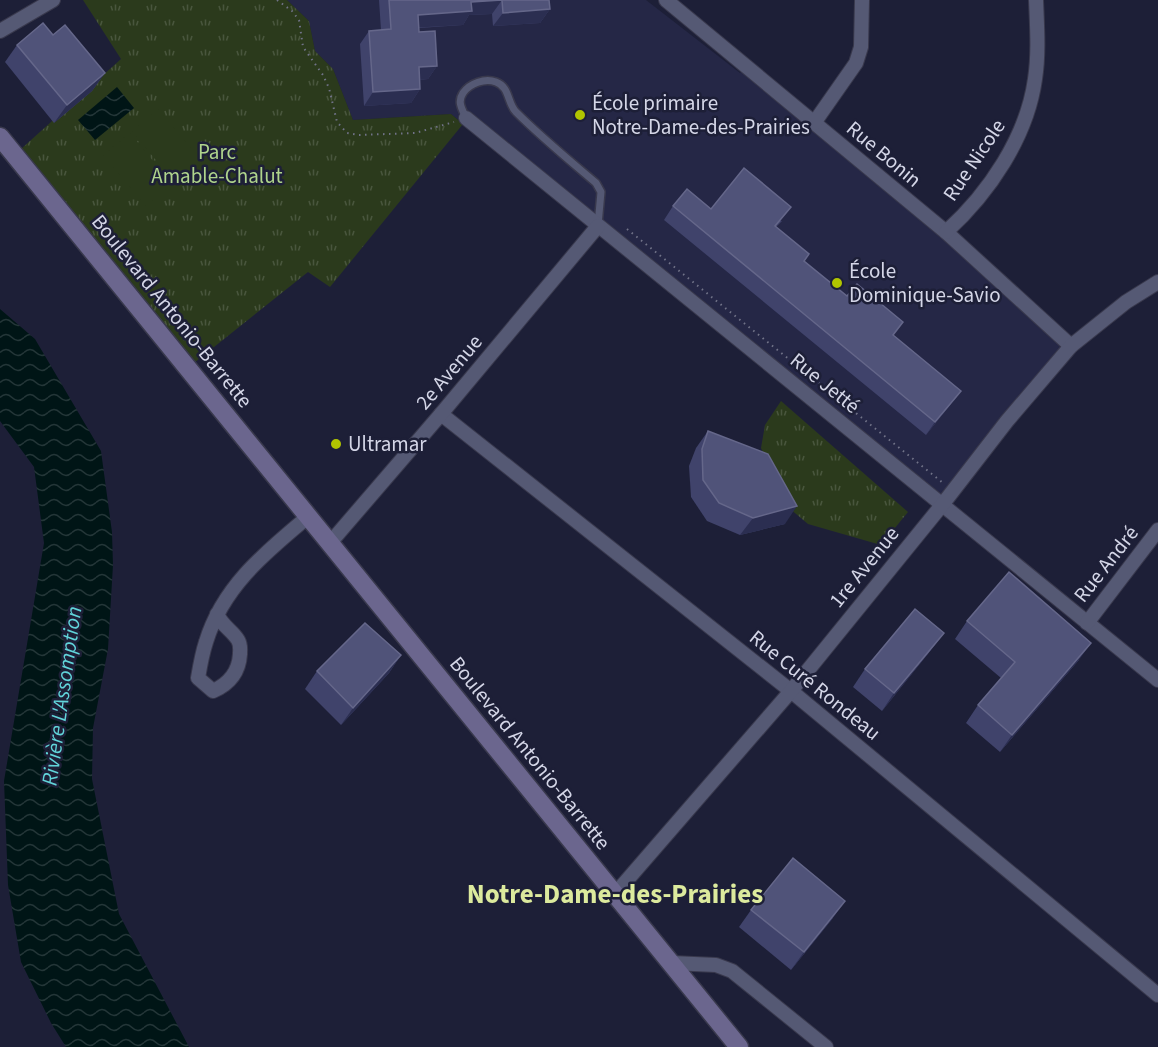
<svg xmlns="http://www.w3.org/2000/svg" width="1158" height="1047" viewBox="0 0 1158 1047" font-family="'Source Sans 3',sans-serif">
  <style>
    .built { fill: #252746 }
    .grass { fill: url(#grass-tufts) }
    .garden { fill: #2b3a1c }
    .water { fill: url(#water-waves) }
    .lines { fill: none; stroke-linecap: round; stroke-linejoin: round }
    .lane-casing { stroke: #39394d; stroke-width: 10 }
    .street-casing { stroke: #39394d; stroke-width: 16 }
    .secondary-casing { stroke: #39394d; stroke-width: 21 }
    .path { stroke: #717388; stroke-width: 2; stroke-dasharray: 1.5 4.5; stroke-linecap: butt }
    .lane { stroke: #555974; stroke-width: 7 }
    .street { stroke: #555974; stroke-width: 14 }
    .secondary { stroke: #6b668e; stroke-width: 18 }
    .wall { fill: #40436b }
    .shaded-wall { fill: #2b2e51 }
    .building { fill: #505379; stroke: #65678a; stroke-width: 1.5 }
    .poi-dot { fill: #b1c500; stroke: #1d1f37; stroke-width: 2 }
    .labels { text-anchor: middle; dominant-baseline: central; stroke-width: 5; stroke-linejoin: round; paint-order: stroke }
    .poi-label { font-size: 21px; fill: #d4d6e7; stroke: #1d1f37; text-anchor: start }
    .park-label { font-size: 21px; fill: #afd48c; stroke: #1d1f37 }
    .street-label { font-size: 21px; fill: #d4d6e7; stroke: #1d1f37 }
    .water-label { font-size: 22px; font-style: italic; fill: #61d4da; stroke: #1d1f37 }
    .district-label { font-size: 27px; font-weight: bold; fill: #dcea9d; stroke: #1d1f37 }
  </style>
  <defs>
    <pattern id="grass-tufts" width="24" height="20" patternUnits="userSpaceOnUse" patternTransform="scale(1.5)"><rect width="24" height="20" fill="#2b3a1c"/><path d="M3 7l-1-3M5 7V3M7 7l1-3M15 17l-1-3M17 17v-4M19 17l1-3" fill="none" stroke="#49563d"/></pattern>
    <pattern id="water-waves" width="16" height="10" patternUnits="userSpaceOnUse" patternTransform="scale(1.5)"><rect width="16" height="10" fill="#001516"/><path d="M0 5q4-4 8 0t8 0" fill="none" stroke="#243638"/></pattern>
  </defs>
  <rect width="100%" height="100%" fill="#1d1f37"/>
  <path class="built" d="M287,0H646L740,73L746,66L1071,346L942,505L451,114L353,120L333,69L315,51L309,21Z"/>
  <g class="grass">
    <path d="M83,0H287L309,21L315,51L333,69L353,120L451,114L463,124L330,287L308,272L189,367L21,149L121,59Z"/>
    <path d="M781,401L908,512L881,545L808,524L789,508L761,448L765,425Z"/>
  </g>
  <g class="garden">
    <path d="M158,109L201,160L174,182L132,131Z"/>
    <path d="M130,133L172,184L146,206L103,155Z"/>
  </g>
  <g class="water">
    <path d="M117,87L134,108L95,140L78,120Z"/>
    <path d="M0,309L35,339L101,451L112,532L113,565L108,649L93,728L92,779L119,914L189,1047H66L51,1023L21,962L8,885L4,781L44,543L34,467L0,421Z"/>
  </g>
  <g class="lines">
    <g class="lane-casing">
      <path id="lane" d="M466,118C462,109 457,102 463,93C470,83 485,78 496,82C510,87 507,103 516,112C541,137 569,160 596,183L601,192L598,225"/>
    </g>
    <g class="street-casing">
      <g id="street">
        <path d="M666,0L946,232L1071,346"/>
        <path d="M0,31L53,0"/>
        <path d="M466,118L1158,680"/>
        <path d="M814,123L856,63L861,47L862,0"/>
        <path d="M946,232C989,193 1027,137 1035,79C1039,53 1037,26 1036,0"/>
        <path d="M441,414L791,691L1158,995"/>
        <path d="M330,543L441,414L598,226"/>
        <path d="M217,614C222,626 232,630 238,640C241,645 240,649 240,654C239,672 229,684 213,691L198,678C200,666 202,654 206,642C223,586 266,552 309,516"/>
        <path d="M1087,623L1158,530"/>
        <path d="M615,894L791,691L942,505L1007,421L1071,346L1126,302L1158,282"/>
        <path d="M672,963L716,965L732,971L826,1047"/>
      </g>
    </g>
    <g class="secondary-casing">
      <path id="secondary" d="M0,137L739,1047"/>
    </g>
    <g class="path">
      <path d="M277,0L292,11L299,20L303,47L323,75L329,88L337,122L347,133L359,135L415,133L454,122"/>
      <path d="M627,229L943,483"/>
    </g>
    <use href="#lane" class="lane"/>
    <use href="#street" class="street"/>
    <use href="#secondary" class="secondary"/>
  </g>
  <g class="wall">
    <path d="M379,0H549L550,9L540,23L493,26L492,14L469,15L463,25L419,28V32L437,66L428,79L420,80V89L411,103L364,106L360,44L369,31L381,30Z"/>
    <path d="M53,35L105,73L92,91L54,123L5,62L17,45Z"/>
    <path d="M673,206L711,209L782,221L776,227L809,254L804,261L894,336L951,404L926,435L664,220Z"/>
    <path d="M708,431L785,524L740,535L707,521L691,497L689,466L696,448Z"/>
    <path d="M967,621L1079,660L1000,752L966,723L978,705L1001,678L955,639Z"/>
    <path d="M931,650L882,711L853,687L865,669Z"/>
    <path d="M401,655L389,673L341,725L305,689L317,671Z"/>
    <path d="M751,910L833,918L791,970L739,927Z"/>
  </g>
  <g class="shaded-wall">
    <path d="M502,0L492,14L469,15L463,25L409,28L418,15L471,2Z"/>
    <path d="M550,9L540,23L493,26L503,13Z"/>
    <path d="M437,66L428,79L410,81L419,67Z"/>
    <path d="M105,73L92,91L54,123L67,105Z"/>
    <path d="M420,89L411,103L364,106L373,92Z"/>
    <path d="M961,391L951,404L926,435L935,422Z"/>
    <path d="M797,506L785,524L740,535L753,518Z"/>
    <path d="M944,633L931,650L882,711L894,693Z"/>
    <path d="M1091,643L1079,660L1000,752L1012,735Z"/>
    <path d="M401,655L389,673L341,725L353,708Z"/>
    <path d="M845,901L833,918L791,970L804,952Z"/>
  </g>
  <g class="building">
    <path d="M389,0H549L550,9L503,13L502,0L471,2L472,11L418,15L419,32L435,31L437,66L419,67L420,89L373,92L369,31L391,29Z"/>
    <path d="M43,23L53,35L65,25L105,73L67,105L17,45Z"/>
    <path d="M744,168L791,207L775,226L809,254L804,261L847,296L857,284L903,322L893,335L961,391L935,422L673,206L687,189L711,209Z"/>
    <path d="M708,431L768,454L797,506L753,518L719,503L703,480L702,449Z"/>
    <path d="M1009,572L1091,643L1012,735L978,705L1015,662L967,621Z"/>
    <path d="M915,609L944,633L894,693L865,669Z"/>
    <path d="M365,623L401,655L353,708L317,671Z"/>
    <path d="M793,858L845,901L804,952L751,910Z"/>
  </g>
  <g class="poi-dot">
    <circle cx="580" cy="115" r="6"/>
    <circle cx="837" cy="283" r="6"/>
    <circle cx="336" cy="444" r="6"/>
  </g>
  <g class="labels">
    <g class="poi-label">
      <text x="592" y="103">École primaire<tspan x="592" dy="24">Notre-Dame-des-Prairies</tspan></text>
      <text x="849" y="271">École<tspan x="849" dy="24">Dominique-Savio</tspan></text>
      <text x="348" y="444">Ultramar</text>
    </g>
    <g class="park-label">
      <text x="217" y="152">Parc<tspan x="217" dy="24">Amable-Chalut</tspan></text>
    </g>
    <g class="street-label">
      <text transform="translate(884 154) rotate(40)">Rue Bonin</text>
      <text transform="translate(974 160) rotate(-56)">Rue Nicole</text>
      <text transform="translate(172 311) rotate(51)">Boulevard Antonio-Barrette</text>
      <text transform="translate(449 372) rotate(-50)">2e Avenue</text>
      <text transform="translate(825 383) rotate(39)">Rue Jetté</text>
      <text transform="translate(1106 564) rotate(-52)">Rue André</text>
      <text transform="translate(864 567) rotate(-51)">1re Avenue</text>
      <text transform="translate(815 685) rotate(39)">Rue Curé Rondeau</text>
      <text transform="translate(530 753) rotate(51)">Boulevard Antonio-Barrette</text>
    </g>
    <g class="water-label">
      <text transform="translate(62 696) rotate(-82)">Rivière L'Assomption</text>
    </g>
    <g class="district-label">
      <text x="615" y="894">Notre-Dame-des-Prairies</text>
    </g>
  </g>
</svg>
